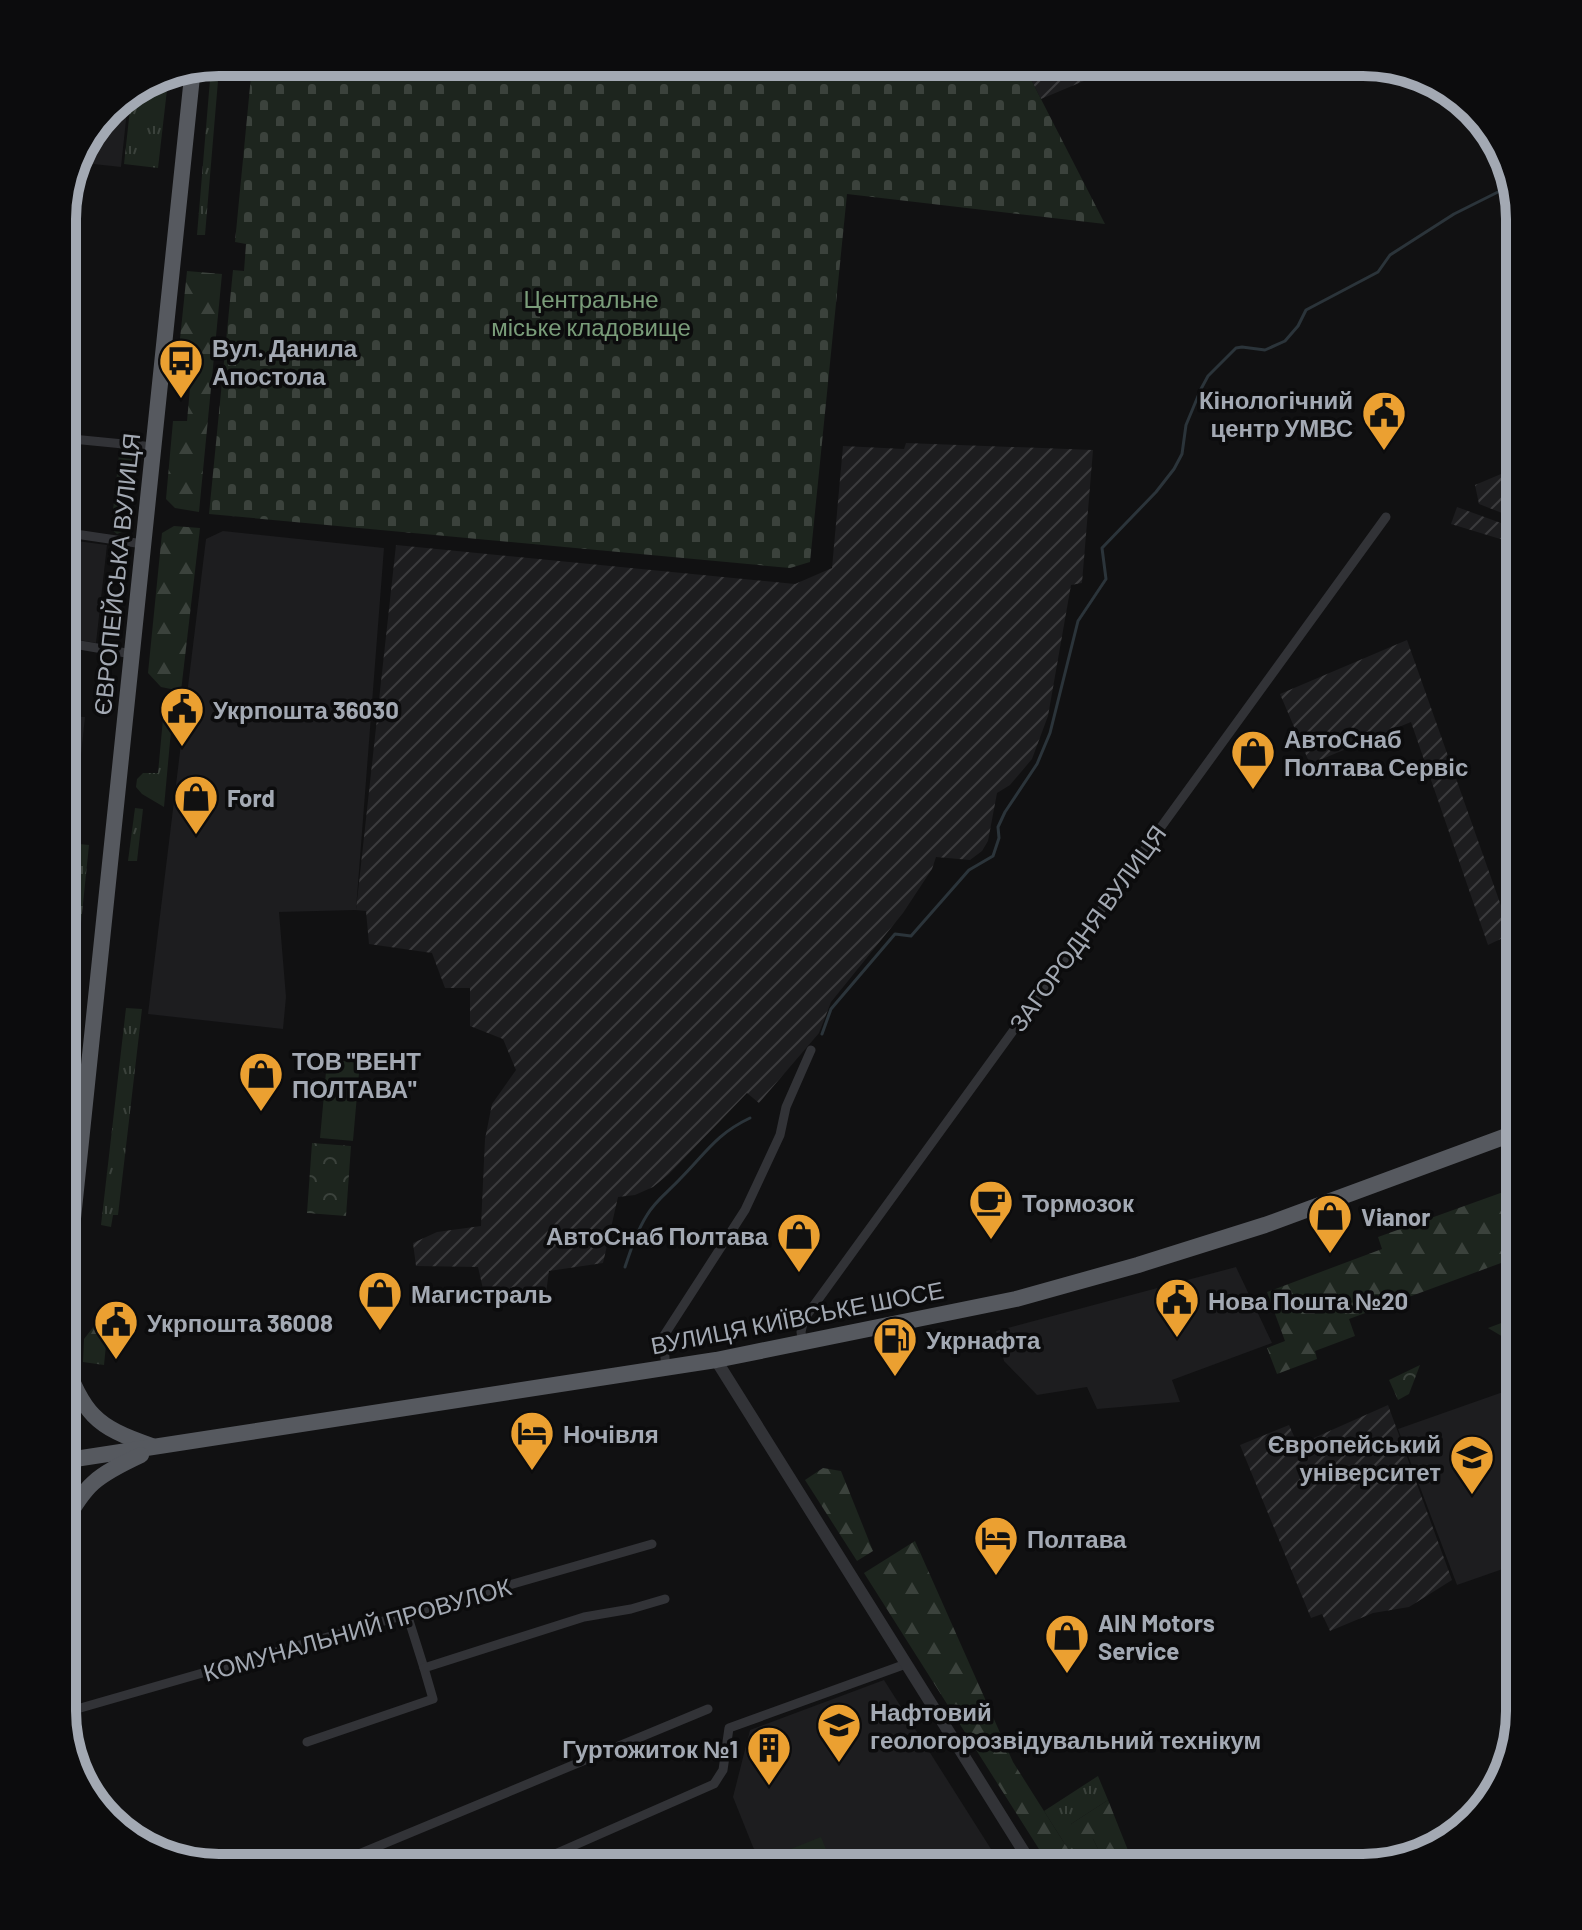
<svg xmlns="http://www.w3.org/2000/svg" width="1582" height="1930" viewBox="0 0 1582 1930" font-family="Barlow,sans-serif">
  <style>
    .built { fill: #1d1d1f }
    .industrial { fill: url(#industrial-furrows) }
    .grass { fill: url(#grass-tufts) }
    .forest { fill: url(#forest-firs) }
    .cemetery { fill: url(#cemetery-stones) }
    .park { fill: url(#park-crowns) }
    .garden { fill: #1d251e }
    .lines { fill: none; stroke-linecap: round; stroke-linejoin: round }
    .stream { stroke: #2b343a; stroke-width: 3 }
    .minor { stroke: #323337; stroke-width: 9 }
    .tertiary { stroke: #323337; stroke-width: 12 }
    .trunk { stroke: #56595f; stroke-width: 16 }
    .labels { text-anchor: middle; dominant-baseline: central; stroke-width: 7; stroke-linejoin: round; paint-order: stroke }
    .park-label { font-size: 24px; fill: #7a9d7a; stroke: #0c0c0d }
    .poi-label { font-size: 24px; font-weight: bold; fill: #a3a9b3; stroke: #0c0c0d; text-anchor: start }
    .street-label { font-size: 24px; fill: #a3a9b3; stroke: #0c0c0d }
    .rim { fill: none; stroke: #a3a9b3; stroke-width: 10 }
  </style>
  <defs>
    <pattern id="industrial-furrows" width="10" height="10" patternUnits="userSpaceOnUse" patternTransform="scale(2)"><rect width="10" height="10" fill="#1d1d1f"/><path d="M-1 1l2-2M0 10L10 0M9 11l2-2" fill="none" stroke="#3b3b3d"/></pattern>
    <pattern id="grass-tufts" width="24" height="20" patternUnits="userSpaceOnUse" patternTransform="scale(2)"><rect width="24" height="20" fill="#1d251e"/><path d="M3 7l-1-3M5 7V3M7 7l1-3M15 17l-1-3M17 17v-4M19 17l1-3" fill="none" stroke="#3b423c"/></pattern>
    <pattern id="forest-firs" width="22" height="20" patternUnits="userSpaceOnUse" patternTransform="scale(2)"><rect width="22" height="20" fill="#1d251e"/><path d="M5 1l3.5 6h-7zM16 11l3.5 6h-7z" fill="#3b423c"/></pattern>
    <pattern id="cemetery-stones" width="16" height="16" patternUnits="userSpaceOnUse" patternTransform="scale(2)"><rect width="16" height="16" fill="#1d251e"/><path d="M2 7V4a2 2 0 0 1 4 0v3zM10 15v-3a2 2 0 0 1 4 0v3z" fill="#3b423c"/></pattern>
    <pattern id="park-crowns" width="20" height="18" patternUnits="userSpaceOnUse" patternTransform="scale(2)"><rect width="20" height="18" fill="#1d251e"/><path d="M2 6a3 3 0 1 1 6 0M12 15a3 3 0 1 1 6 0" fill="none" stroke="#3b423c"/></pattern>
  </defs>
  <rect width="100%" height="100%" fill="#111112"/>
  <g class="built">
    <path d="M129,92L121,167L75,162L78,150L115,101Z"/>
    <path d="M223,531L384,548L356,910L279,912L286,997L283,1029L148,1014L206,539Z"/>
    <path d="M62,539L107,545L96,643L62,637Z"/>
    <path d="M62,706L72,707V716L85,717L62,935Z"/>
    <path d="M1236,1267L1272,1343L1172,1380L1180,1402L1097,1409L1087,1387L1037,1395L1004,1361L996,1331Z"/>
    <path d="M1520,1386V1563L1457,1585L1398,1429Z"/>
    <path d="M884,1680L1003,1868H766L753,1847L733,1797L750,1730Z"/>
  </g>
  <g class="industrial">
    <path d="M1022,62H1129L1041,99Z"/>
    <path d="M906,443L1093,450L1082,583L1071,585L1048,716L1032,759L1010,785L997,793L988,841L982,851L970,860L936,857L932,869L903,913L831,1002L819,1033L759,1103L747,1093L669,1174L653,1187L635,1195L618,1197L603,1263L549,1271L546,1293L486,1302L478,1267L416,1266L413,1243L437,1232L481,1226L485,1139L492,1104L516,1070L503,1039L470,1026V988H445L432,953L369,944L366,911L356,910L396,545L795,584L832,568L843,446L904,449Z"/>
    <path d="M1520,466V520L1479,504L1475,485Z"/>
    <path d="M1457,507L1520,530V545L1451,524Z"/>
    <path d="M1407,640L1511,934L1488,945L1411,722L1310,764L1280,694Z"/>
    <path d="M1388,1405L1452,1580L1409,1607L1373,1613L1330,1631L1322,1614L1311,1618L1240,1445L1289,1425L1298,1445Z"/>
  </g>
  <g class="grass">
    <path d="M211,68L219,69L205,235H197Z"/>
    <path d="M169,72L158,168L124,164L132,91L159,74Z"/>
    <path d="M120,446L129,448L133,455L122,532L117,534L111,529Z"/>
    <path d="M164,708L173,709L164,807L142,794L136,787L137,779L143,773H158Z"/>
    <path d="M135,808L143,809L137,861H128Z"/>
    <path d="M79,844L89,845L81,923L78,926H72Z"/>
    <path d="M69,951L75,952L78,956L62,1124V1016Z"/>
    <path d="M126,1008L142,1009L118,1215H113L111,1227L101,1225Z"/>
    <path d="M1098,1776L1108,1800L1071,1824L1093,1839L1108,1868H1080L1044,1811Z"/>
  </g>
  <g class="forest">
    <path d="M187,271L222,274L199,512L175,508L166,499L173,421H187L190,388L175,387Z"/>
    <path d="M174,526L200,528L181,691L161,687L148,673L162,533Z"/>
    <path d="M1520,1186V1256L1349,1319L1355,1336L1315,1351L1317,1359L1277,1374L1267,1348L1285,1341L1267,1292L1382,1249L1378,1237Z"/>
    <path d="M107,1305H110L104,1365L83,1362L84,1339L101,1317Z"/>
    <path d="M823,1468L841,1471L873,1551L857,1561L805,1480Z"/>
    <path d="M915,1541L1013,1762L1080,1868H1051L864,1573Z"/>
    <path d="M1108,1800L1135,1868H1108L1093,1839L1079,1837L1071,1824Z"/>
  </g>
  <path class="cemetery" d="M613,62H1022L1105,224L847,194L810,562L790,568L209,514L233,270L244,271L246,244L235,242L252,66L612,75Z"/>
  <g class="park">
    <path d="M312,1143L351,1146L346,1216L307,1213Z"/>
    <path d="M1520,1316V1347L1488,1328Z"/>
    <path d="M1420,1365L1409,1394L1398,1400L1389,1380Z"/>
  </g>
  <g class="garden">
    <path d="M327,1060L360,1062L353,1141L320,1138Z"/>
    <path d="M821,1837L832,1864L822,1868H790L783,1852Z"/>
  </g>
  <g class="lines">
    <g class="stream">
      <path d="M822,1034L831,1009L895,934L911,936L969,870L993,856L999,838L998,827L1005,812L1037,764L1050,733L1078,621L1106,579L1102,548L1156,492L1174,469L1182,454L1186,425L1201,389L1208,376L1236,348L1242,347L1265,350L1285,341L1298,326L1306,310L1378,272L1390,255L1454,214L1510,186"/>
      <path d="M625,1267C631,1249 637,1231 647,1215C655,1201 669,1191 680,1179C705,1154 716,1134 750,1118"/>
    </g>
    <g class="minor">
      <path d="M62,438L154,447"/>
      <path d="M62,532L143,544"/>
      <path d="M62,642L132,654"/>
      <path d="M803,1344L801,1332L804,1319L1386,517"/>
      <path d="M666,1368L663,1337L745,1210L780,1135L786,1107L811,1050"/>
      <path d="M407,1614L424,1668"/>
      <path d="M63,1713L652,1544"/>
      <path d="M307,1742L433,1699L424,1668L584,1617L631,1609L665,1599"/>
      <path d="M359,1868V1854L708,1709"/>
      <path d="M523,1868L714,1784L723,1770L729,1728L906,1664"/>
    </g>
    <path class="tertiary" d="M716,1360L1034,1868"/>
    <g class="trunk">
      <path d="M62,1324L193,67"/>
      <path d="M62,1357C85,1414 93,1426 152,1446"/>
      <path d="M62,1461L716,1360L1016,1299L1138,1265L1265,1225L1520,1131"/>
      <path d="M62,1528C85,1484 96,1476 141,1455"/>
    </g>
  </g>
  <defs>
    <g id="bus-pin" transform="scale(2.3)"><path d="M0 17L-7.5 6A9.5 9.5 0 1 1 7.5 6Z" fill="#eba031" stroke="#0c0c0d"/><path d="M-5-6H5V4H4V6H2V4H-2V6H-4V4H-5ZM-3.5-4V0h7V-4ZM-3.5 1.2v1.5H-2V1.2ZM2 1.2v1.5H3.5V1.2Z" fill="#111"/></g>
    <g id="civic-pin" transform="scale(2.3)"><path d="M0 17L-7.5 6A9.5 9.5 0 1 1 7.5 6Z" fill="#eba031" stroke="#0c0c0d"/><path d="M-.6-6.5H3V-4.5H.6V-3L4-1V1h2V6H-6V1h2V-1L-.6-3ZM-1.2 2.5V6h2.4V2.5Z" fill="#111"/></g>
    <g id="shop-pin" transform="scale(2.3)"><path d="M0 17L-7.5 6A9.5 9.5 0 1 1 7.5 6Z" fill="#eba031" stroke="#0c0c0d"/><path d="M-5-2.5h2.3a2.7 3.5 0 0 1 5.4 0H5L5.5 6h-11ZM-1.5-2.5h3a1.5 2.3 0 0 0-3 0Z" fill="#111"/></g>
    <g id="cafe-pin" transform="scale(2.3)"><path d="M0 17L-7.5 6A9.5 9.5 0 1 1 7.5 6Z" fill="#eba031" stroke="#0c0c0d"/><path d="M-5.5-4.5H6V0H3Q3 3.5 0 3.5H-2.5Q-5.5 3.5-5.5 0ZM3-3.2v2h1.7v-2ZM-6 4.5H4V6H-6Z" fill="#111"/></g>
    <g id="fuel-pin" transform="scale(2.3)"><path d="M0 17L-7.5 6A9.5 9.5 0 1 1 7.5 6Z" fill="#eba031" stroke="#0c0c0d"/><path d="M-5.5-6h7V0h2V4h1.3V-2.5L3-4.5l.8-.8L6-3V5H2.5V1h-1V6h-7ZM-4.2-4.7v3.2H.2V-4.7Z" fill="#111"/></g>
    <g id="hotel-pin" transform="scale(2.3)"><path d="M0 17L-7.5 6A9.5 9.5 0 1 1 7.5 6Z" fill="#eba031" stroke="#0c0c0d"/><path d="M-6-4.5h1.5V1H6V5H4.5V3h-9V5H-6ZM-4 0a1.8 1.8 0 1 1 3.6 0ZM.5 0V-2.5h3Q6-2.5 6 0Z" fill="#111"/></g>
    <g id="university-pin" transform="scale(2.3)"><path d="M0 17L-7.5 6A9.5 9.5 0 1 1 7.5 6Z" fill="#eba031" stroke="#0c0c0d"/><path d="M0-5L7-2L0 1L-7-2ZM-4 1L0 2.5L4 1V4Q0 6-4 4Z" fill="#111"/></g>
    <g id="building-pin" transform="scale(2.3)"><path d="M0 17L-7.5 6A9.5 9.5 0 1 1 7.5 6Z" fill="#eba031" stroke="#0c0c0d"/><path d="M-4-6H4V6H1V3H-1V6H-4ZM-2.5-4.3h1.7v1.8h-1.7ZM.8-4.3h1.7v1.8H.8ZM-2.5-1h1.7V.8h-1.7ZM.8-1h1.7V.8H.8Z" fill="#111"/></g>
  </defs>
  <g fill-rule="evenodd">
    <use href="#bus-pin" x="181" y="361"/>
    <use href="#civic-pin" x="1384" y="413"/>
    <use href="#civic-pin" x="182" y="709"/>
    <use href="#shop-pin" x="1253" y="752"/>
    <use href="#shop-pin" x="196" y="797"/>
    <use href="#shop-pin" x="261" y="1074"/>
    <use href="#cafe-pin" x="991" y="1202"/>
    <use href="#shop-pin" x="1330" y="1216"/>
    <use href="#shop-pin" x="799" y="1235"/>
    <use href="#shop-pin" x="380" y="1293"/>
    <use href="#civic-pin" x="1177" y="1300"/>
    <use href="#civic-pin" x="116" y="1322"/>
    <use href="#fuel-pin" x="895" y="1339"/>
    <use href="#hotel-pin" x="532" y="1433"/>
    <use href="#university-pin" x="1472" y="1457"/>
    <use href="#hotel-pin" x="996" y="1538"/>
    <use href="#shop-pin" x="1067" y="1636"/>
    <use href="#university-pin" x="839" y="1725"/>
    <use href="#building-pin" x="769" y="1748"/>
  </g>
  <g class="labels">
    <g class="park-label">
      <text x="591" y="298">Центральне<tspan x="591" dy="28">міське кладовище</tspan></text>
    </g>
    <g class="poi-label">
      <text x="212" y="347">Вул. Данила<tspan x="212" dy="28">Апостола</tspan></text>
      <text x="1353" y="399" text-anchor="end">Кінологічний<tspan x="1353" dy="28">центр УМВС</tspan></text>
      <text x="213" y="709">Укрпошта 36030</text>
      <text x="1284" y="738">АвтоСнаб<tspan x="1284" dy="28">Полтава Сервіс</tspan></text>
      <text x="227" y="797">Ford</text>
      <text x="292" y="1060">ТОВ "ВЕНТ<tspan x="292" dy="28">ПОЛТАВА"</tspan></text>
      <text x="1022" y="1202">Тормозок</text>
      <text x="1361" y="1216">Vianor</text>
      <text x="768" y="1235" text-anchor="end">АвтоСнаб Полтава</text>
      <text x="411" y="1293">Магистраль</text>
      <text x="1208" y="1300">Нова Пошта №20</text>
      <text x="147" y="1322">Укрпошта 36008</text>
      <text x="926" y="1339">Укрнафта</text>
      <text x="563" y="1433">Ночівля</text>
      <text x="1441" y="1443" text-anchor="end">Європейський<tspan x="1441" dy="28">університет</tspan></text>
      <text x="1027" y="1538">Полтава</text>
      <text x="1098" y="1622">AIN Motors<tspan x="1098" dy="28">Service</tspan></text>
      <text x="870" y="1711">Нафтовий<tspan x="870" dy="28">геологорозвідувальний технікум</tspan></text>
      <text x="738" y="1748" text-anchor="end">Гуртожиток №1</text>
    </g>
    <g class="street-label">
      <text transform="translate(116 574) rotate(-84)">ЄВРОПЕЙСЬКА ВУЛИЦЯ</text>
      <text transform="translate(1087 928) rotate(-54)">ЗАГОРОДНЯ ВУЛИЦЯ</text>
      <text transform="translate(797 1317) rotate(-11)">ВУЛИЦЯ КИЇВСЬКЕ ШОСЕ</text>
      <text transform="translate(357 1629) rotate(-16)">КОМУНАЛЬНИЙ ПРОВУЛОК</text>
    </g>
  </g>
  <path d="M0 0H1582V1930H0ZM219 76H1363A143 143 0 0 1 1506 219V1711A143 143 0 0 1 1363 1854H219A143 143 0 0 1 76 1711V219A143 143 0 0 1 219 76Z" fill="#0c0c0d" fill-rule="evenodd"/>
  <path class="rim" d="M219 76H1363A143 143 0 0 1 1506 219V1711A143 143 0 0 1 1363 1854H219A143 143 0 0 1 76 1711V219A143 143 0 0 1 219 76Z"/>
</svg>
